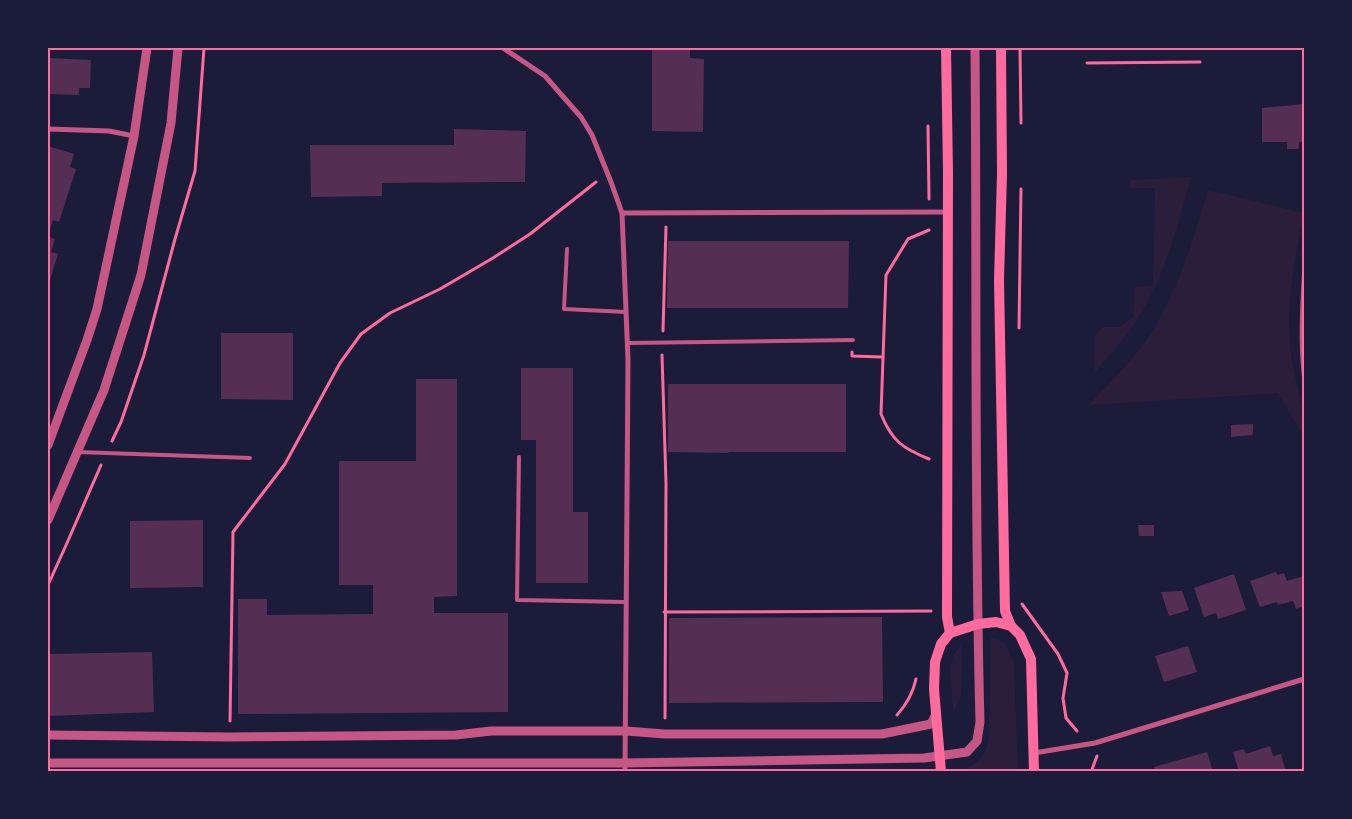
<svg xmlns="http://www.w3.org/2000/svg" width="1352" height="819" viewBox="0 0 1352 819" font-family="Signika,sans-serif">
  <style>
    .green { fill: #2a1e3b }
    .building { fill: #542f53 }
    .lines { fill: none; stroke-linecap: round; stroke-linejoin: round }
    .path { stroke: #ff6b9d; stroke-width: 3 }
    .service { stroke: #c65784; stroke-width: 4 }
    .minor { stroke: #c65784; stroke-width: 5 }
    .tertiary { stroke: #c65784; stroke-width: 9 }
    .secondary { stroke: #ff6b9d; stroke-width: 10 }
    .neatline { fill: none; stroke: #ff6b9d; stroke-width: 2 }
  </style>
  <rect width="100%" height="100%" fill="#1b1b3a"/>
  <g class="green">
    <path d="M1191,177C1179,223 1163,281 1136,321C1125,339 1109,355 1095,372V336L1103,327H1119L1133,317L1135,287L1153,285L1155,188H1130L1131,180Z"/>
    <path d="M1208,190L1304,213C1295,257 1286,301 1290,346C1293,377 1305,406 1304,437L1278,393L1089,405C1107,385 1127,366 1143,345C1176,298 1192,244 1208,190Z"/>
    <path d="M991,636L1005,644L1014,663L1018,771H961C980,762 984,758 989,739Z"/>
    <path d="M962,644L961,697L953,712L950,667L954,654Z"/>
  </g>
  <g class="building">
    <path d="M652,48H690V58L704,59L703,132L652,131Z"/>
    <path d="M48,58L91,60L90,88H79V95L48,94Z"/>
    <path d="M1304,104V142H1299V149H1287V142H1262V108Z"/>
    <path d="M454,129L526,131L525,182L382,183V196L311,197L310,145H454Z"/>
    <path d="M48,146L74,154L70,167L76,169L59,222L53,220L48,236L55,239L51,252L58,254L48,287Z"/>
    <path d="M668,241H849L848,308H667Z"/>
    <path d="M221,333H293V400L221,399Z"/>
    <path d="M521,368H573V512H588V583H536V440H521Z"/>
    <path d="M416,379H457V596L434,597V613H508V712L238,714V599H267V615L373,614V585H339V461H416Z"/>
    <path d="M668,384H846V452H728L729,453L668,452Z"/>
    <path d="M1253,424V435L1231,437V425Z"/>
    <path d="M203,520V587L130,588V521Z"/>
    <path d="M1138,525H1154V536H1139Z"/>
    <path d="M1276,572L1277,575L1284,573L1287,581L1304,576V606L1296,609L1293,601L1278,605L1277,602L1260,607L1250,581Z"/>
    <path d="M1234,574L1246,610L1218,619L1216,613L1204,617L1194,588Z"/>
    <path d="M1182,591L1189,610L1169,616L1161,592Z"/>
    <path d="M882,617L883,702L669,703V618Z"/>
    <path d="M1188,646L1197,672L1164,682L1155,656Z"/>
    <path d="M152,652L154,712L48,716V654Z"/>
    <path d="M1270,746L1273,756L1281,754L1286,772H1239L1233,752L1243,749L1246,754Z"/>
    <path d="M1207,752L1213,772H1155L1154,767Z"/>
  </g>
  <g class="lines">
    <g class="path">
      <path d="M1020,48L1021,123"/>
      <path d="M1087,63L1200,62"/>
      <path d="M928,126L929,199"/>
      <path d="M1019,328L1021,189"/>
      <path d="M663,331L666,227"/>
      <path d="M852,352V356L882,357"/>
      <path d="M662,355L666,483L665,718"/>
      <path d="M112,441L121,422L144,355L175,239L195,171L204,48"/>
      <path d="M929,459C902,448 892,441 881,414L886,275L908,239L929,230"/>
      <path d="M48,585L67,543L101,465"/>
      <path d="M1022,604L1058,654L1067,673L1063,698L1066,718L1077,731"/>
      <path d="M664,612L931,611"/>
      <path d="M897,715C907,704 913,693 916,679"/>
      <path d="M230,721L233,532L285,464L340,363L361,334L390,313L440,289L493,258L530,234L596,182"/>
      <path d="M1091,772L1097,756"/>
    </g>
    <g class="service">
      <path d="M567,249L564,309L626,312"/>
      <path d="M1304,274C1302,308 1300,343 1304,377"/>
      <path d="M627,343L853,340"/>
      <path d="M77,452L250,458"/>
      <path d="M519,457L517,600L626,602"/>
    </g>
    <g class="minor">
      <path d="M503,48L545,76L581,117L592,135L611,182L622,213L628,360L625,772"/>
      <path d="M48,129L109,131L134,136"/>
      <path d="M622,213L947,212"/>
      <path d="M1034,753L1095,743L1304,679"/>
    </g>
    <g class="tertiary">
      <path d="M48,445L87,340L97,309L134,136L147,48"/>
      <path d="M48,520L104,390L141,275L171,123L178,48"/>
      <path d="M48,735L229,737L456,735L491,731H626L665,734H882L931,724L936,714"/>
      <path d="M48,763H625L924,758L967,752L977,741L980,722C974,497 977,272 975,48"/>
    </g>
    <g class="secondary">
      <path d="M946,48L948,172L947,617L950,633"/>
      <path d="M1001,48L1002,174L999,280L1005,611L1011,626"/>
      <path d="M941,772L934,689L935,662L941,644L950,633L978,624L996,622L1011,626L1020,635L1031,659L1034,772"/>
    </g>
  </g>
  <rect width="1352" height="819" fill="none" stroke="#1b1b3a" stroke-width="98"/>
  <rect x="49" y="49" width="1254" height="721" class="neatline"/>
</svg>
